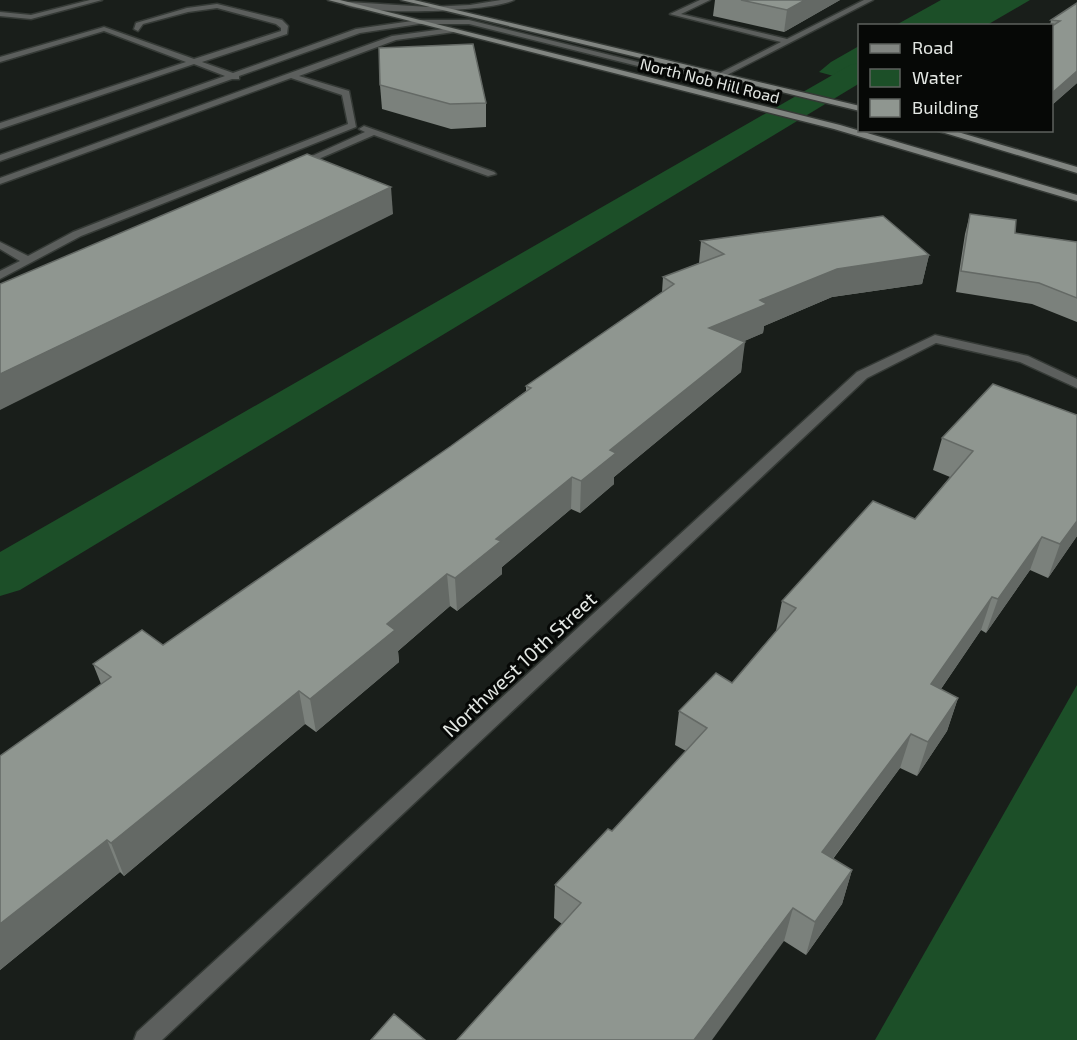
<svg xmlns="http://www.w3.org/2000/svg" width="1077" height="1040" viewBox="0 0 1077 1040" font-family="'Exo 2',sans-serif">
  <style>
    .water { fill: #1c4f28 }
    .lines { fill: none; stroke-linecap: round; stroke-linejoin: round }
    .canal { fill: #1c4f28; fill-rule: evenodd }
    .lane-casing { stroke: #353a36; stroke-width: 3 }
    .street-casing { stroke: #353a36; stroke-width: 3 }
    .secondary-casing { stroke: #353a36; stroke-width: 3 }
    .lane { fill: #5c5f5d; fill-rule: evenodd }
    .street { fill: #5c5f5d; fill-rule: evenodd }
    .secondary { fill: #818581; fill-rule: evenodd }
    .wall { fill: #7b817c }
    .shaded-wall { fill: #646965 }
    .building { fill: #8f9690; stroke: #646965; stroke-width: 1.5 }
    .labels { text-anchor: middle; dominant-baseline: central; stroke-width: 6; stroke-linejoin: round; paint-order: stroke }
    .far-street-label { font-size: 16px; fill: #e3e7e3; stroke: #060806 }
    .street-label { font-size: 20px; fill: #e3e7e3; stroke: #060806 }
  </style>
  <rect width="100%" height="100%" fill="#191e1a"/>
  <g class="water">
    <path d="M941,0H1030L987,25H896Z"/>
    <path d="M859,46V83L819,72L831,62Z"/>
    <path d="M1077,685V1040H875Z"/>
  </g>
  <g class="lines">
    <path class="canal" d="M860,63V83L20,590L0,596V552L850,65Z"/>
    <g class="lane-casing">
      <g id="lane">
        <path d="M90,0H102L31,19L0,16V12L31,15Z"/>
        <path d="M501,0H514C492,12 365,16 344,4L348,2L429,7L470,5Z"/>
        <path d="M700,0H710L681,14L787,39L864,0H873L721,78L662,72L469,24H419L360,33L239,76V79H232L0,161V155L225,76L194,64L0,129V123L186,62L104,31L0,62V57L104,27L194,59L281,31V28L276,24L217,8L188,12L143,24L138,31L134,29L136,23L187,8L217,4L282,20L288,26L287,34L202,62L233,73L356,29L419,20H469L662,68L720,73L781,42L670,14Z"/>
        <path d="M451,28L454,32L396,40L299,76L349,91L356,127L81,236L0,279V271L20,261L0,249V242L28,256L73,232L348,124L342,95L291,78L0,184V178L392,36Z"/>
        <path d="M364,126L494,172L496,174L488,176L374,135L300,167L292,165L365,132L359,129Z"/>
      </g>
    </g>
    <g class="street-casing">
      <path id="street" d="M935,335L1028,356L1077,379V388L1020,362L936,343L867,378L162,1040H134L137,1032L857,372Z"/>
    </g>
    <g class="secondary-casing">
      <g id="secondary">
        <path d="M328,0H340L840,125L1077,195V201L834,129Z"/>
        <path d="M401,0H414L860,106V111Z"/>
        <path d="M935,130H951L1077,167V173Z"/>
      </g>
    </g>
    <use href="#lane" class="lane"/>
    <use href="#street" class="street"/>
    <use href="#secondary" class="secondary"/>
  </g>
  <g class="wall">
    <path d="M715,0H840L784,32L713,16Z"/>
    <path d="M1077,3V83L1052,105V26H1050L1051,20Z"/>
    <path d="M380,85L486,103V127L451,129L382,109Z"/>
    <path d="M970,214L1015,233L1077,242V322L1032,304L956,292L965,234Z"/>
    <path d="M701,241L929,255L922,284L832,297L764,326L763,333L744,341L741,372L614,477V484L580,513L571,509L502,567V574L457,611L450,606L398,651L399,662L316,732L305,724L124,876L120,872L0,970V756L101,684L93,664L163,645L451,446L526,391V386L662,292L663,277L699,263Z"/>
    <path d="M993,384L1077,536L1048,578L1030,570L986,633L981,630L941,689L958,698L947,731L917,776L900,768L833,859L852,870L842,904L806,955L784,941L562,924L554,918L555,885L612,831L686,751L675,745L679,711L732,683L776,631L782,601L915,519L950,477L933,470L942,438Z"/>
  </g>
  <g class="shaded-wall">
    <path d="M805,0H840L784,32L787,10Z"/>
    <path d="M1077,71V83L1052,105V93Z"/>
    <path d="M391,187L393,214L0,410V374Z"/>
    <path d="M929,255L922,284L832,297L764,326L763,333L706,358L709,328L760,300L837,269Z"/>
    <path d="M745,342L741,372L614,477V484L580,513L581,481L610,450Z"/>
    <path d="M572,477L571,509L502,567V574L457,611L455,578L496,539Z"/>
    <path d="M1077,521V536L1048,578L1060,544Z"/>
    <path d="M1042,537L1030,570L986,633L998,599Z"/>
    <path d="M447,574L450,606L398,651L399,662L316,732L310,699L387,624Z"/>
    <path d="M992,597L981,630L921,718L931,684Z"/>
    <path d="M299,691L305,724L124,876L111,843Z"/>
    <path d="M958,698L947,731L917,776L928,742Z"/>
    <path d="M911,734L900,768L813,885L822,852Z"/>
    <path d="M107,840L120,872L0,970V924Z"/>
    <path d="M852,870L842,904L806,955L815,922Z"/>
    <path d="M793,908L784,941L712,1040H694Z"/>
  </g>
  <g class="building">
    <path d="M741,0H805L787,10Z"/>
    <path d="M1077,3V71L1052,93V26L1060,21L1051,20Z"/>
    <path d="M473,44L486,103L450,104L380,85L379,48Z"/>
    <path d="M307,154L391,187L0,374V284Z"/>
    <path d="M970,214L1016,220L1015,233L1077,242V298L1039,283L961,271Z"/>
    <path d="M883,216L929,255L837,269L760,300L767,304L709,328L745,342L610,450L616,453L581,481L572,477L496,539L501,541L455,578L447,574L387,624L395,630L310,699L299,691L111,843L107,840L0,924V756L111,677L93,664L142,630L163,645L451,446L531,388L526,386L674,284L663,277L724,254L701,241Z"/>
    <path d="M993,384L1077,415V521L1060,544L1042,537L998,599L992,597L931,684L958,698L928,742L911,734L822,852L852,870L815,922L793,908L694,1040H457L581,903L555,885L608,829L612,831L707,728L679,711L716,673L732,683L796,608L782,601L873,501L915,519L973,451L942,438Z"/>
    <path d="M394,1014L425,1040H371Z"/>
  </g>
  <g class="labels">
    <g class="far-street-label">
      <text transform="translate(710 80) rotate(14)">North Nob Hill Road</text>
    </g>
    <g class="street-label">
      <text transform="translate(519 664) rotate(-43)">Northwest 10th Street</text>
    </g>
  </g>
  <rect x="858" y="24" width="195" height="108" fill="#060806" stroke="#5e615e" stroke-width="1.5"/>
  <rect x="870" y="44" width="30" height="9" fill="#818581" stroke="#5e615e" stroke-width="1.5"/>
  <text x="912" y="54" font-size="18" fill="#e3e7e3">Road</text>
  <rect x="870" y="69" width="30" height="18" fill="#1c4f28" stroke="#5e615e" stroke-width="1.5"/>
  <text x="912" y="84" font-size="18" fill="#e3e7e3">Water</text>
  <rect x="870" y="99" width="30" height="18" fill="#8f9690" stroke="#5e615e" stroke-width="1.5"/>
  <text x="912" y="114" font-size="18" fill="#e3e7e3">Building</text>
</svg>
